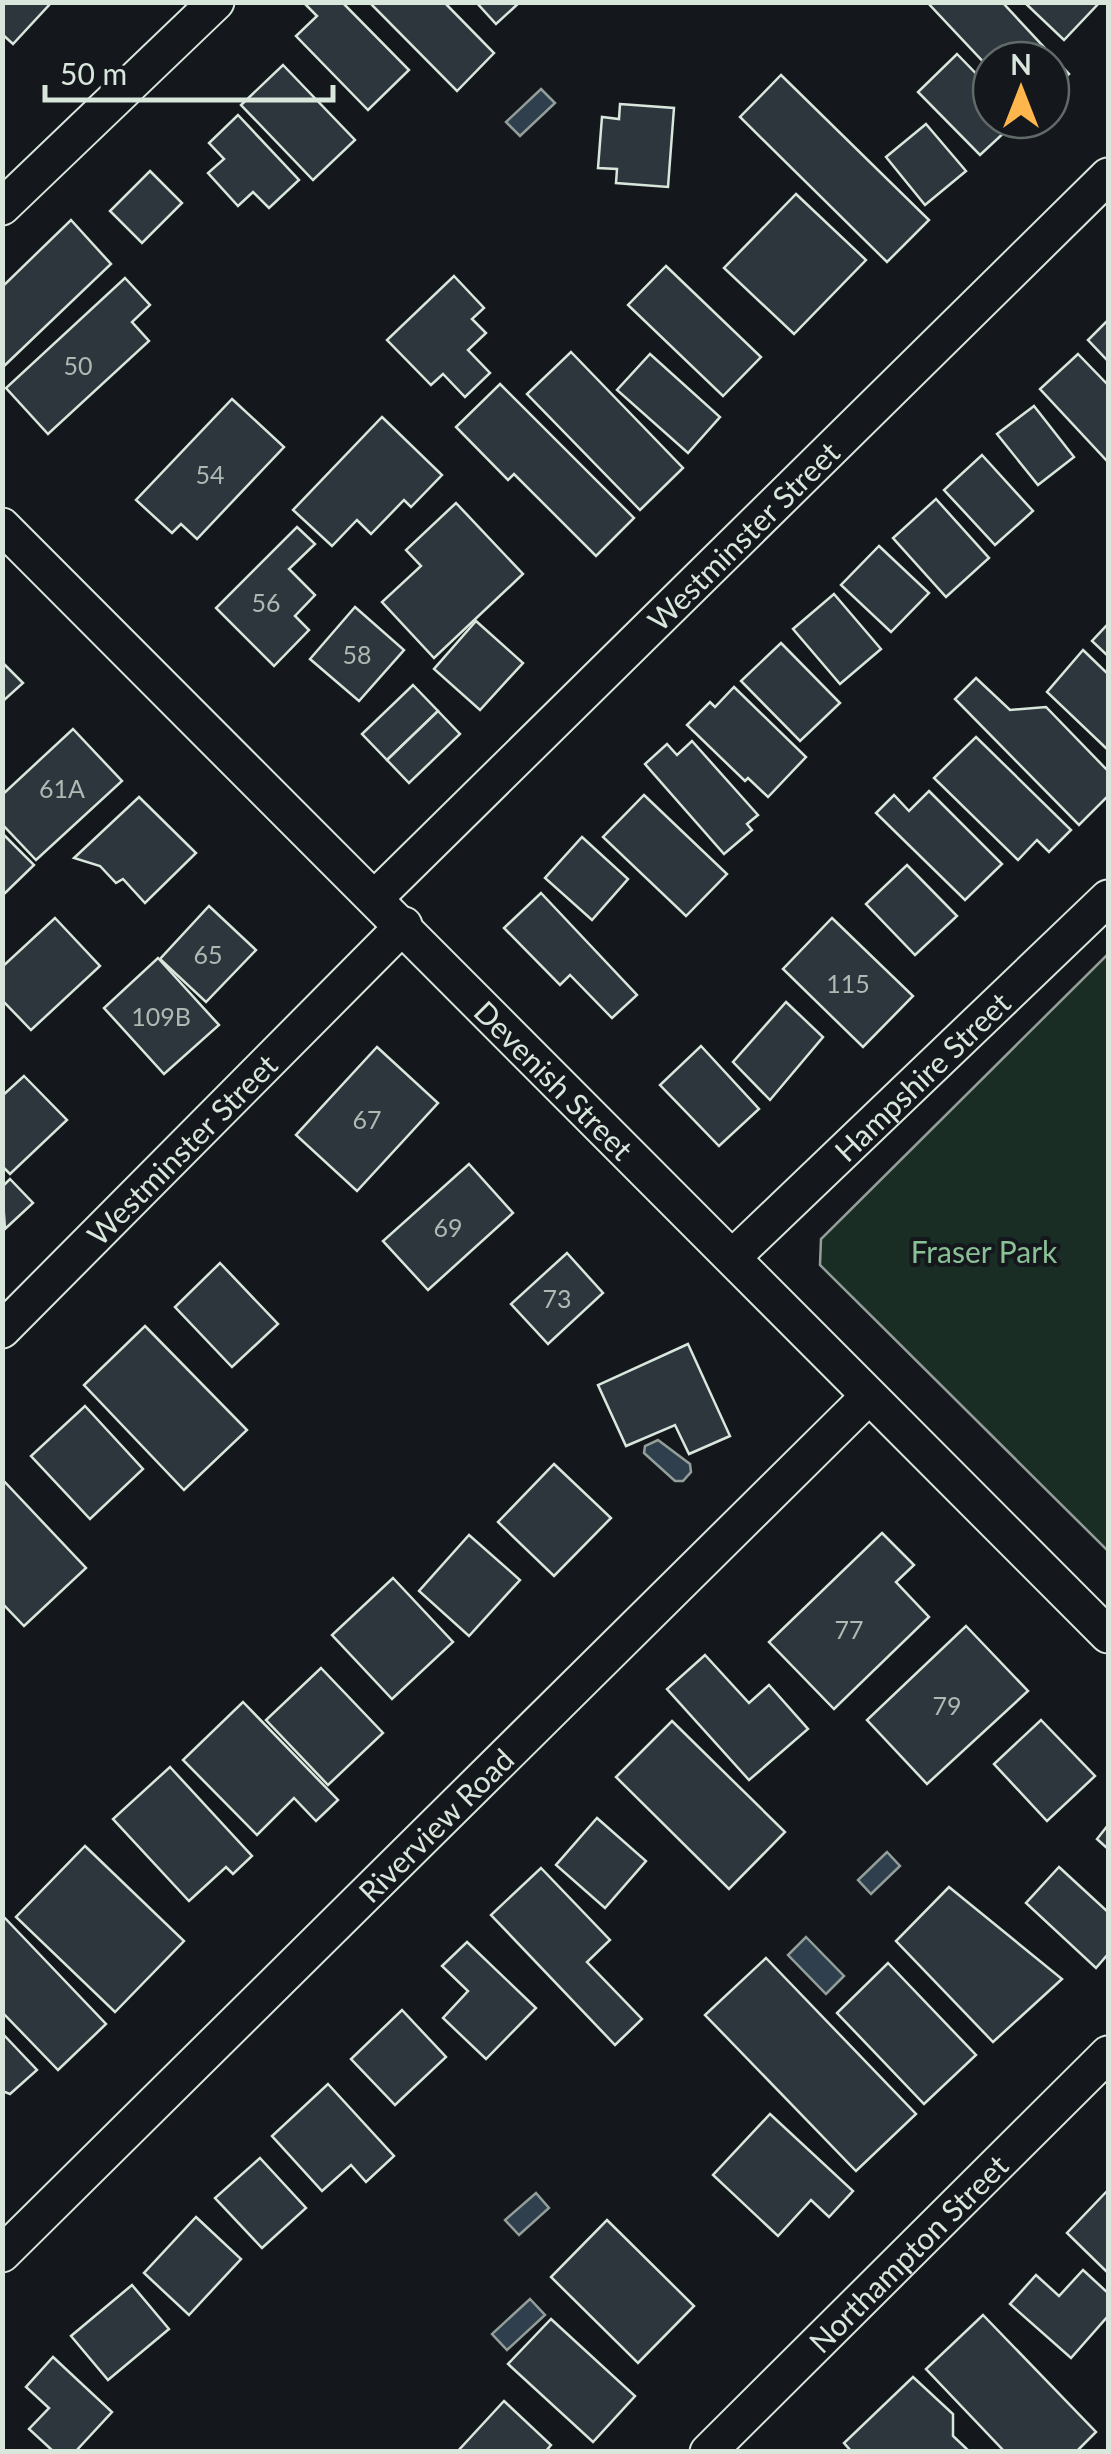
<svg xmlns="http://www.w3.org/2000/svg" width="1111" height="2454" viewBox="0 0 1111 2454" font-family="Lato,sans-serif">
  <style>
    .green { fill: #1a2d24; stroke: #939e99; stroke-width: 2.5 }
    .water { fill: #2f3f4d; stroke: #939e99; stroke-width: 2.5 }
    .building { fill: #2c363c; stroke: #d8e6dc; stroke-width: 2.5 }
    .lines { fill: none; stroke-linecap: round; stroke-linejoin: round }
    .minor-casing { stroke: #d8e6dc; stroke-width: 39 }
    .minor { stroke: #14181c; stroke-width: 35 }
    .labels { text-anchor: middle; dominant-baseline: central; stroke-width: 8; stroke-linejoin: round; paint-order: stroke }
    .number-label { font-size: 25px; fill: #adbab4 }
    .street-label { font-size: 30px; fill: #d8e6dc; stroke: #14181c }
    .park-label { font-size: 30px; fill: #8ac095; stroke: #14181c }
  </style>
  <rect width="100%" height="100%" fill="#14181c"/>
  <path class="green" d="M1108,954V1551L820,1265L821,1239Z"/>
  <g class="water">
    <path d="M541,89L555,103L520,136L506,122Z"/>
    <path d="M658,1440L690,1464L691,1472L683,1481H675L644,1453L645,1446Z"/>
    <path d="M887,1852L900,1866L871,1894L858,1880Z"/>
    <path d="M806,1937L844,1976L826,1994L788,1955Z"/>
    <path d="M536,2193L549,2208L519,2235L505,2220Z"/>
    <path d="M530,2299L545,2315L507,2350L492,2334Z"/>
  </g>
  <g class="building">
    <path d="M2,2H49L50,4L13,44L2,34Z"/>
    <path d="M303,2H342L409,70L368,110L296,36L317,16Z"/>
    <path d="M369,2H444L494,53L457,91Z"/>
    <path d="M476,2H520L496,24Z"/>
    <path d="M927,2H1002L1069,74L1051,91V60H991V70Z"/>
    <path d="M1024,2H1100L1064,40Z"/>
    <path d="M957,54L991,89V97L983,105L991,120L1007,130L980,155L918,92Z"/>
    <path d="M283,65L355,140L313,180L241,105Z"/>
    <path d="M781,75L929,220L887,262L740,117Z"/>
    <path d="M620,104L674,108L668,187L616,183L617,169L598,168L602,117L619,119Z"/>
    <path d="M238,115L299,180L269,208L253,192L238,206L208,173L224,159L209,143Z"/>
    <path d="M926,124L966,171L925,205L886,157Z"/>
    <path d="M150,171L182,203L142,243L110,211Z"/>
    <path d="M796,194L866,260L794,334L724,268Z"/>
    <path d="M71,220L111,264L2,368V287Z"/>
    <path d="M666,266L761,357L723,396L628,305Z"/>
    <path d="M454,276L484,308L472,319L486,333L468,350L490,373L465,397L443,374L431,385L387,340Z"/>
    <path d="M125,278L150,305L132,322L149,341L48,434L6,388Z"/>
    <path d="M1108,320V361L1088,340Z"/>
    <path d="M571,352L683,468L640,510L527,394Z"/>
    <path d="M650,354L720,417L688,453L617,390Z"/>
    <path d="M1078,354L1108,385V462L1040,389Z"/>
    <path d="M500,384L634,518L596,556L514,474L508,480L456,427Z"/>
    <path d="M232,399L284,447L197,539L181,524L172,533L136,500Z"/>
    <path d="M1034,406L1074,457L1038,485L997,434Z"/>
    <path d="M382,417L442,475L411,507L404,500L371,534L357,520L332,546L293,510Z"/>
    <path d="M982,455L1033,511L995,545L944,490Z"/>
    <path d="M936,499L989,558L946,597L893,538Z"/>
    <path d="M456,503L523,574L434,658L382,602L421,566L406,550Z"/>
    <path d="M297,527L315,544L289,569L315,595L295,616L309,630L274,666L216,608Z"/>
    <path d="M879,546L929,593L891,632L841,585Z"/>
    <path d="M834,594L881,649L840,684L793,629Z"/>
    <path d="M355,607L404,650L359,701L310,659Z"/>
    <path d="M476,621L523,663L480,710L434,669Z"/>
    <path d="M1108,624V656L1092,641Z"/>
    <path d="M781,643L840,703L800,741L741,681Z"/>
    <path d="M1083,650L1108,674V750L1047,692Z"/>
    <path d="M2,662L23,683L2,702Z"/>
    <path d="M976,678L1010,710L1046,707L1108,771V796L1079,825L955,699Z"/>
    <path d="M413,685L438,711L387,760L362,734Z"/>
    <path d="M734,687L806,757L768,797L748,778L745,781L687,725L710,702L715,707Z"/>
    <path d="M438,711L460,734L409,783L387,760Z"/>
    <path d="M73,729L122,781L36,860L2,824V795Z"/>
    <path d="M976,737L1071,830L1049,852L1037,840L1018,860L934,778Z"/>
    <path d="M692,741L758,815L747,824L752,830L724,854L645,764L667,744L677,755Z"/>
    <path d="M929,791L1002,864L965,900L876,813L894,795L909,811Z"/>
    <path d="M644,795L727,874L686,916L603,837Z"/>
    <path d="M139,797L196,853L145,903L123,879L116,883L100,866L74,858Z"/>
    <path d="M2,833L34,865L2,896Z"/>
    <path d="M582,837L628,879L592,920L545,878Z"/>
    <path d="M907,865L957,916L915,955L866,904Z"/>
    <path d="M541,893L637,995L612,1018L570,975L560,985L504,928Z"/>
    <path d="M209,906L256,950L206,1002L160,959Z"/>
    <path d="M55,918L100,966L31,1030L2,1000V967Z"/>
    <path d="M832,918L913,996L863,1047L783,969Z"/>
    <path d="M158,958L219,1025L164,1074L104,1008Z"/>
    <path d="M786,1002L823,1037L770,1100L733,1062Z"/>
    <path d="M701,1046L759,1109L719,1146L660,1085Z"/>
    <path d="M377,1047L438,1103L357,1191L296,1135Z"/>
    <path d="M24,1076L67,1120L10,1174L2,1166V1096Z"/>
    <path d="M469,1164L513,1213L428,1290L383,1241Z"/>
    <path d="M10,1179L33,1203L5,1229L2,1187Z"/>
    <path d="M567,1253L603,1293L548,1344L511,1304Z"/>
    <path d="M220,1263L278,1324L232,1367L175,1307Z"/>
    <path d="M145,1326L247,1430L184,1490L84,1385Z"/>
    <path d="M688,1344L730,1436L689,1454L675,1425L626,1446L598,1385Z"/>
    <path d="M85,1406L143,1469L90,1519L31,1456Z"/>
    <path d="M554,1464L611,1518L554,1576L498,1522Z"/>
    <path d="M2,1479L86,1568L24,1626L2,1603Z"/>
    <path d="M882,1533L914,1565L896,1582L929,1617L834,1709L769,1642Z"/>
    <path d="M469,1535L520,1580L469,1636L419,1591Z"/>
    <path d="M393,1578L453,1642L392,1699L332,1635Z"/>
    <path d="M966,1626L1028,1691L927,1784L867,1720Z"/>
    <path d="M705,1655L749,1703L769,1685L808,1729L749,1780L667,1689Z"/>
    <path d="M321,1668L383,1733L328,1785L266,1720Z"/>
    <path d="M243,1702L338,1800L316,1821L294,1798L257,1835L183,1760Z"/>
    <path d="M1041,1720L1095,1776L1047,1821L994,1764Z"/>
    <path d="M672,1721L785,1832L729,1889L616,1777Z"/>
    <path d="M170,1767L252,1856L233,1874L226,1867L189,1901L113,1819Z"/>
    <path d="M597,1818L646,1861L605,1908L556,1865Z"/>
    <path d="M1108,1825V1849L1097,1839Z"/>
    <path d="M85,1846L184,1941L115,2012L16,1917Z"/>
    <path d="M1059,1867L1108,1912V1954L1096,1968L1026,1903Z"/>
    <path d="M541,1868L610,1940L587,1962L642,2019L615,2045L491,1915Z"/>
    <path d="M949,1887L1062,1979L993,2042L896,1941Z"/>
    <path d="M2,1915L106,2024L58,2070L2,2012Z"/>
    <path d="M467,1942L536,2008L486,2059L443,2018L468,1991L442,1966Z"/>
    <path d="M766,1958L916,2114L856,2171L705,2015Z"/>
    <path d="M888,1963L976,2055L924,2104L837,2013Z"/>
    <path d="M402,2010L446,2057L395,2105L351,2059Z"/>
    <path d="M2,2033L37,2070L10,2094L2,2091Z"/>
    <path d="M328,2084L394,2156L366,2182L351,2165L322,2191L272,2136Z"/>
    <path d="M770,2114L853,2191L829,2217L811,2200L778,2236L713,2175Z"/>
    <path d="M260,2158L306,2208L262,2248L215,2198Z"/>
    <path d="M1108,2190V2273L1067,2233Z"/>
    <path d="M196,2217L241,2259L189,2315L144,2273Z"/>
    <path d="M607,2220L694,2306L638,2363L551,2277Z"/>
    <path d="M1083,2270L1108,2293V2316L1071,2358L1010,2304L1036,2275L1059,2296Z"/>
    <path d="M132,2285L169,2329L108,2380L71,2336Z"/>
    <path d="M983,2315L1096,2432L1076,2452H1005L926,2369Z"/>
    <path d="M551,2319L635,2396L593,2442L508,2364Z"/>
    <path d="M53,2357L112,2412L75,2452H54L29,2429L49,2408L26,2387Z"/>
    <path d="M913,2377L953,2414V2436L970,2452H852L844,2443Z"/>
    <path d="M504,2401L551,2445L545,2452H457Z"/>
  </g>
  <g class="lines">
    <g class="minor-casing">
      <g id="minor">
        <path d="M2,207L216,2"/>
        <path id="s1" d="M2,526L1108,1635"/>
        <path id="s2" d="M376,897L1108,176"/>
        <path id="s3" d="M734,1256L1108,898"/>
        <path id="s4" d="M2,1330L404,925"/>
        <path id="s5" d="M2,2254L868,1397"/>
        <path id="s6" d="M708,2452L1108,2054"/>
      </g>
    </g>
    <use href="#minor" class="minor"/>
  </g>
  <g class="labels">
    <g class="number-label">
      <text x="78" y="365">50</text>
      <text x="210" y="474">54</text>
      <text x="266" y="602">56</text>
      <text x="357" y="654">58</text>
      <text x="62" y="788">61A</text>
      <text x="208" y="954">65</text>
      <text x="848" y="983">115</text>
      <text x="161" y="1016">109B</text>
      <text x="367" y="1119">67</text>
      <text x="448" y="1227">69</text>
      <text x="557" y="1298">73</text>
      <text x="849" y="1629">77</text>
      <text x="947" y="1705">79</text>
    </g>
    <g class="street-label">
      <text stroke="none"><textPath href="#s2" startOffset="515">Westminster Street</textPath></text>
      <text stroke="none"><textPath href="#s3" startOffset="260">Hampshire Street</textPath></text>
      <text stroke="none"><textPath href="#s1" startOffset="782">Devenish Street</textPath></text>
      <text stroke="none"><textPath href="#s4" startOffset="255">Westminster Street</textPath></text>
      <text stroke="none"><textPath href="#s5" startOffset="610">Riverview Road</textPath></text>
      <text stroke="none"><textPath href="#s6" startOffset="282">Northampton Street</textPath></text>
    </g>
    <g class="park-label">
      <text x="984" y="1251">Fraser Park</text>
    </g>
  </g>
  <rect width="1111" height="2454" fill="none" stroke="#d8e6dc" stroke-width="10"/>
  <g transform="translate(1021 90)"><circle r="48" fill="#14181c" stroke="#626a69" stroke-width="2.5"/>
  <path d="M0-8L18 38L0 25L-18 38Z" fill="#ffb74d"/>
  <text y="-15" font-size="28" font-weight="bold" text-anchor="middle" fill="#d8e6dc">N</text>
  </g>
  <path d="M45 85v15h288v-15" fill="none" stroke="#d8e6dc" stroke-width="5"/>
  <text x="60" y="85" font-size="30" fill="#d8e6dc" stroke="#14181c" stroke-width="8" paint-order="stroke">50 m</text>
</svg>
